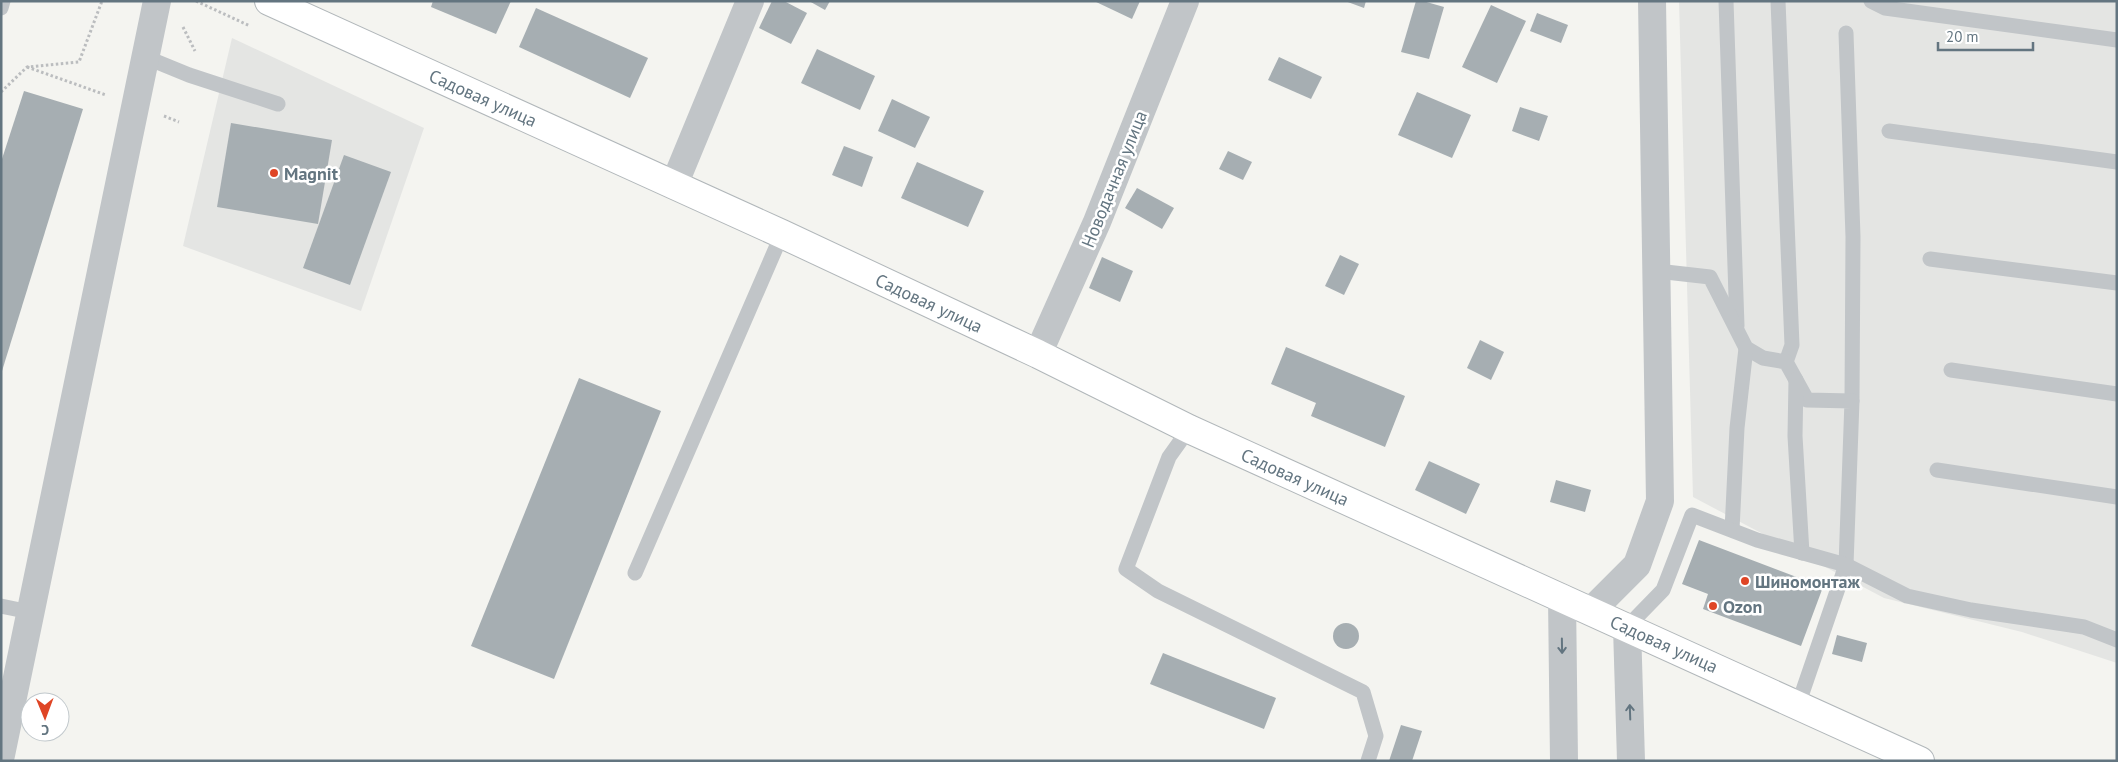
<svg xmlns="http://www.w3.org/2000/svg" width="2118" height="762" viewBox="0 0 2118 762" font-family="'PT Sans',sans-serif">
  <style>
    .built { fill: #e4e5e3 }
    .building { fill: #a6aeb2 }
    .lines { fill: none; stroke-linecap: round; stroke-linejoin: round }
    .secondary-casing { stroke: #b1b7ba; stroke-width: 30 }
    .path { stroke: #bbbdbf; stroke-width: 3; stroke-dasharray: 2.5 2.5; stroke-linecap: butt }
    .lane { stroke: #c1c5c8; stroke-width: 15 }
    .street { stroke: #c1c5c8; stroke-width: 28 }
    .secondary { stroke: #fff; stroke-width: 28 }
    .oneway { stroke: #637580 }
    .poi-dot { fill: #df4525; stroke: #fff; stroke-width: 2 }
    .labels { text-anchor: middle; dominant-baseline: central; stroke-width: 5; stroke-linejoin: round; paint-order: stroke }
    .street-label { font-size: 18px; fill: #637580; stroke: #fff }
    .poi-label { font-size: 18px; font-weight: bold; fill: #637580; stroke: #fff; text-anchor: start }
  </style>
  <rect width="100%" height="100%" fill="#f4f4f0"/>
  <g class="built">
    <path d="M1679,1H2117V663L2022,632L1884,598L1693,497Z"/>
    <path d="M232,38L424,128L361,311L183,246Z"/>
  </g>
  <g class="building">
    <path d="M433,1H511L496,34L431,7Z"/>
    <path d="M772,1H784L807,13L791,44L759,28Z"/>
    <path d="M809,1H830L825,10Z"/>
    <path d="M1094,1H1140L1132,19Z"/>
    <path d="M1345,1H1366L1364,8Z"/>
    <path d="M1416,1H1423L1444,7L1429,59L1401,52Z"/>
    <path d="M1491,5L1526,21L1497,83L1462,67Z"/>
    <path d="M536,8L648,58L630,98L519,47Z"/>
    <path d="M1537,13L1568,25L1561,43L1530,31Z"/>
    <path d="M817,49L875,76L860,110L801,83Z"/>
    <path d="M1279,57L1322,77L1311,99L1268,80Z"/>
    <path d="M24,91L83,109L2,371L1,162Z"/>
    <path d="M1417,92L1471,115L1452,158L1398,135Z"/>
    <path d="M892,99L930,117L915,148L878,131Z"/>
    <path d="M1520,107L1548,116L1539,141L1512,131Z"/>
    <path d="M231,123L332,140L318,224L217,207Z"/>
    <path d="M844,146L873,157L862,187L832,175Z"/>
    <path d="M1228,151L1252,162L1243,180L1219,169Z"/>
    <path d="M344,155L391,172L350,285L303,268Z"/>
    <path d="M917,162L984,191L968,227L901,198Z"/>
    <path d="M1137,188L1174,208L1162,229L1125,208Z"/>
    <path d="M1340,255L1359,264L1344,295L1325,286Z"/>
    <path d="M1102,257L1133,271L1120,302L1089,288Z"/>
    <path d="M1480,340L1504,352L1491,380L1467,368Z"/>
    <path d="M1286,347L1405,396L1385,447L1311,416L1316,403L1271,384Z"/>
    <path d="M579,378L661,411L554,679L471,646Z"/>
    <path d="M1429,461L1480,484L1466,514L1415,490Z"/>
    <path d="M1556,480L1591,490L1585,512L1550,502Z"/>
    <path d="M1699,540L1823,587L1801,646L1703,609L1708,594L1682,584Z"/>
    <circle cx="1346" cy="636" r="13"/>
    <path d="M1837,635L1867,643L1862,662L1832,654Z"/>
    <path d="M1163,653L1276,698L1264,729L1150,684Z"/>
    <path d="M1401,725L1422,731L1412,761H1389Z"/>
  </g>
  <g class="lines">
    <g class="secondary-casing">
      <path id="secondary" d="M269,1L782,234L1038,354L1189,429L1920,761"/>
    </g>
    <g class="path">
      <path d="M196,1L250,26"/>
      <path d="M183,27L195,51"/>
      <path d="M27,67L106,95"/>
      <path d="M1,92L27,67L79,62L102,1"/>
      <path d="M164,116L179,122"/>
    </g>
    <g class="lane">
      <path d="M1726,1L1737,326"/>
      <path d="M1778,1L1792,345L1786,362"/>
      <path d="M1871,1L1885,8L2117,40"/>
      <path d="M1,8L3,1"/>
      <path d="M1846,33L1853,237L1852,401"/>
      <path d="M145,57L189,75L278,104"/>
      <path d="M1889,131L2117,162"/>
      <path d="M1930,259L2117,283"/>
      <path d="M1657,271L1710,277L1746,348L1763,358L1786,362L1807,400L1852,401L1846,565L1798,705"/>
      <path d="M1951,370L2117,394"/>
      <path d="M1796,380L1795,436L1802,553"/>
      <path d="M1189,429L1169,457L1126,569L1158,591L1363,692L1376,736L1368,761"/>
      <path d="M1937,470L2117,497"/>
      <path d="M1732,530L1737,428L1746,348"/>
      <path d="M635,573L782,234"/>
      <path d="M1,606L30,612"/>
      <path d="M1627,627L1663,590L1692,515L1757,540L1846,565L1907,596L1971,610L2084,627L2117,640"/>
    </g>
    <g class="street">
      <path d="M674,185L750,1"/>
      <path d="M1038,354L1097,222L1185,1"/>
      <path d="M1562,598L1564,761"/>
      <path d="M1591,611L1637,565L1660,501L1652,1"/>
      <path d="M1627,627L1631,761"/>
      <path d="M1,755L157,1"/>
    </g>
    <use href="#secondary" class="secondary"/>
  </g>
  <defs><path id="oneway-shaft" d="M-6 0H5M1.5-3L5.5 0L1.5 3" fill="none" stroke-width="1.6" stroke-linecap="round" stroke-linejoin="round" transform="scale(1.25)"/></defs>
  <g class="oneway">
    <use href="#oneway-shaft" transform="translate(1562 646) rotate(89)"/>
    <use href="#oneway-shaft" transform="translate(1630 712) rotate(-92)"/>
  </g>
  <g class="poi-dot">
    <circle cx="274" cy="173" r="5"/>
    <circle cx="1745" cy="581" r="5"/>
    <circle cx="1713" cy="606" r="5"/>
  </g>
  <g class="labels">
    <g class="street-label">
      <text transform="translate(483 98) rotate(24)">Садовая улица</text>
      <text transform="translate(1114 179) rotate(-68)">Новодачная улица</text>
      <text transform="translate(929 303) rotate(25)">Садовая улица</text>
      <text transform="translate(1295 477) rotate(24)">Садовая улица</text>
      <text transform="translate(1664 644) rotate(24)">Садовая улица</text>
    </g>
    <g class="poi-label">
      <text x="284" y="173">Magnit</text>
      <text x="1755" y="581">Шиномонтаж</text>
      <text x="1723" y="606">Ozon</text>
    </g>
  </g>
  <rect width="2118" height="762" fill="none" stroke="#637580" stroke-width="5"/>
  <g transform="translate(45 717) rotate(179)"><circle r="24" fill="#ffffff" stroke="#c1c8cc"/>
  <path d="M0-4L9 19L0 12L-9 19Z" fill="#df4525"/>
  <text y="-8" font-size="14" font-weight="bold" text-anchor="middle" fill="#637580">С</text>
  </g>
  <path d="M1938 42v8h95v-8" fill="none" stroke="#637580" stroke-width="2.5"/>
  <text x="1946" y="42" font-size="15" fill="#637580" stroke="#ffffff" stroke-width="4" paint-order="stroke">20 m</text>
</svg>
